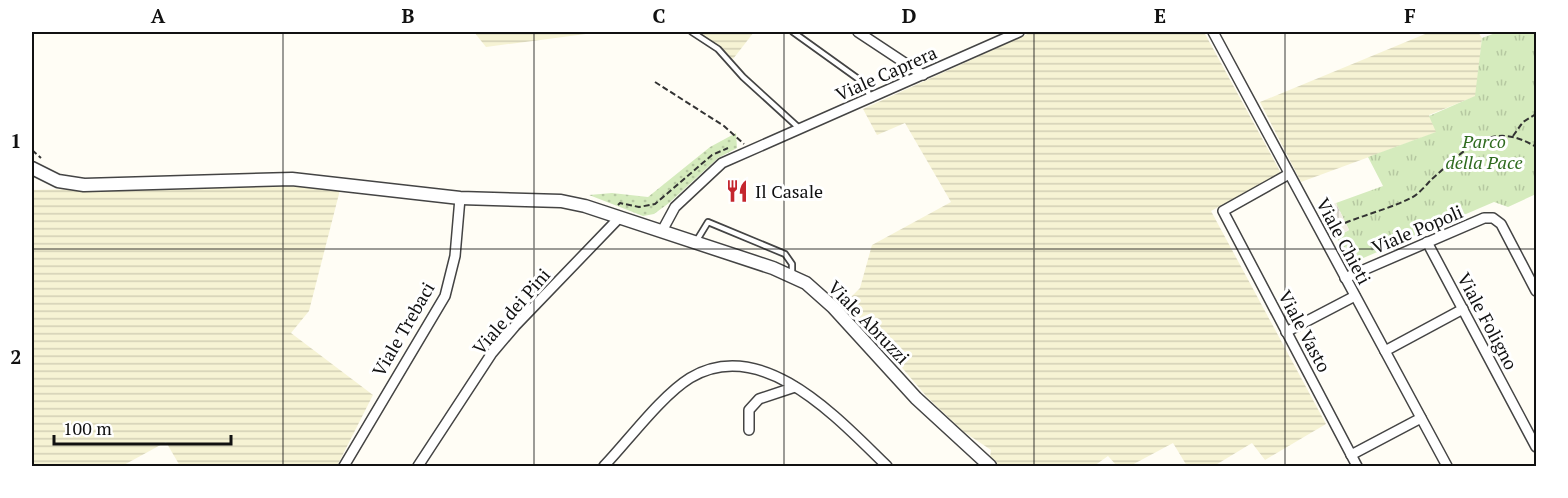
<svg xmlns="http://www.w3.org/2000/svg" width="1568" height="498" viewBox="0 0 1568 498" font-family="'PT Serif',serif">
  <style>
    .farmland { fill: url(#farmland-rules) }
    .grass { fill: url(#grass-dots) }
    .park { fill: url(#park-tufts) }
    .plaza { fill: url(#plaza-grid) }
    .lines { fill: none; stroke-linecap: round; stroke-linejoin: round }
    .service-casing { stroke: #444; stroke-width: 8 }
    .minor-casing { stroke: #444; stroke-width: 12 }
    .tertiary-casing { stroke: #444; stroke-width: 15 }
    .path { stroke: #333; stroke-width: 2; stroke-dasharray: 6 3; stroke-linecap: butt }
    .service { stroke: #fff; stroke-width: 4.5 }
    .minor { stroke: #fff; stroke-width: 9 }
    .tertiary { stroke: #fff; stroke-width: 12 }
    .grid { fill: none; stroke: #111; stroke-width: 1.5; stroke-opacity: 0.55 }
    .labels { text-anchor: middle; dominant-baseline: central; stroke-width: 6; stroke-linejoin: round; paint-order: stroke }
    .street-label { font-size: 18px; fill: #111; stroke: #fff }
    .park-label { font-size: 18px; font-style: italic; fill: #2f6b1f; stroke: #fff }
    .poi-label { font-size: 18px; fill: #111; stroke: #fff; text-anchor: start }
    .neatline { fill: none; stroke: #111; stroke-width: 2 }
    .grid-label { font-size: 20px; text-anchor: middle; font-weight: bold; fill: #111 }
  </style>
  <defs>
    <pattern id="farmland-rules" width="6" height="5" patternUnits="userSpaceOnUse" patternTransform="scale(1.5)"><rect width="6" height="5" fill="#f6f3d4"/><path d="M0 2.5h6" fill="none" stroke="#d2cfb5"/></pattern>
    <pattern id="grass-dots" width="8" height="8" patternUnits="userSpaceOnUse" patternTransform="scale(1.5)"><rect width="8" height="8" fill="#d5ebbd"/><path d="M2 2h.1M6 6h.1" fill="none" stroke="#b6c8a1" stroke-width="1.8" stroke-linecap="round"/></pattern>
    <pattern id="park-tufts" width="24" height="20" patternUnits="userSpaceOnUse" patternTransform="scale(1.5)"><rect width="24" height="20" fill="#d5ebbd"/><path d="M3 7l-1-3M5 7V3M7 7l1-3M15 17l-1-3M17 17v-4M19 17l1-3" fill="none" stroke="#b6c8a1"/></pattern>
    <pattern id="plaza-grid" width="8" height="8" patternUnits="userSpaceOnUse" patternTransform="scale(1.5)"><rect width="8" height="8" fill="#f1ede2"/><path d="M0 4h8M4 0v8" fill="none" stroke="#cecac1"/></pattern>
  </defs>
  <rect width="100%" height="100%" fill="#fffdf5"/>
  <g class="farmland">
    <path d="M474,32H601L486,47Z"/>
    <path d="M697,32H754L733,59Z"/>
    <path d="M1032,32H1204L1281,173L1211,211L1326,424L1265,460L1252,443L1214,466H1187L1173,443L1130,466H1117L1108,456L1094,466H999L990,458L991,450L964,432L927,397L846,302L860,288L872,245L951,202L905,123L877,135L863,109Z"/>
    <path d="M1430,32H1478L1482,38L1476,96L1429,115L1437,132L1301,182L1260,102Z"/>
    <path d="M292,184L340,190L309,311L291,333L373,395L337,466H180L166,442L122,466H32V190Z"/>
  </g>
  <path class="grass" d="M736,133L737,148L718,158L669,203L654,214L643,216L589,195L612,193L648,197L710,147Z"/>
  <path class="park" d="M1498,32H1536V194L1508,207L1494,202L1354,262L1349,260L1336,237L1349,230L1336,203L1383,186L1368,157L1436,132L1429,116L1475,96L1482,38Z"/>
  <path class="plaza" d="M1336,203L1349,230L1336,237L1322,208Z"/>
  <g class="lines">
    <g class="service-casing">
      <g id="service">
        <path d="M692,32L718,49L743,77L799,128"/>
        <path d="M793,32L864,83L871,99"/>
        <path d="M697,240L708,222L785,254L792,264V274"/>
      </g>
    </g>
    <g class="minor-casing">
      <g id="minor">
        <path d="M858,32L923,75"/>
        <path d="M1213,32L1447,466"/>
        <path d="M1289,174L1223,211L1357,466"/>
        <path d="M662,231L675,207L722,163L1019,32"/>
        <path d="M1427,242L1536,447"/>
        <path d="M1345,278L1484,218H1493L1501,224L1536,291"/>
        <path d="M1286,332L1355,296"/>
        <path d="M1385,351L1463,309"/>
        <path d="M749,430V410L759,399L795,387"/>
        <path d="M1351,455L1421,418"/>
        <path d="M344,466L445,296L455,256L460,198"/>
        <path d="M418,466L492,353L515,326L620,217"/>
        <path d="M604,466C628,441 661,396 690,378C763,334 840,421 887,466"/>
      </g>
    </g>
    <g class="tertiary-casing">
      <path id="tertiary" d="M32,168L58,181L84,185L292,179L460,198L561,201L585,206L773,268L806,283L833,307L916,398L990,466"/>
    </g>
    <g class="path">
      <path d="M655,82L724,126L744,144"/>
      <path d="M1513,136L1523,122L1536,114"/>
      <path d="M32,150L41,158"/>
      <path d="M618,205L620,203L639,207L655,204L712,155L728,148"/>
      <path d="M1345,223C1367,214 1391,208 1411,198C1419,194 1426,185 1432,179C1466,149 1491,119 1536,147"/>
    </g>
    <use href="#service" class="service"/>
    <use href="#minor" class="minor"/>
    <use href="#tertiary" class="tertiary"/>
  </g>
  <path class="grid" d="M283,32V466M534,32V466M784,32V466M1034,32V466M1285,32V466M32,249H1536"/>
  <defs>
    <g id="restaurant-bare" transform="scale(1.8)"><path d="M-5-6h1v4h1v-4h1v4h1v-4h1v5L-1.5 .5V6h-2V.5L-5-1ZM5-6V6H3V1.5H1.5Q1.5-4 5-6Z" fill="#c4262e" stroke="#fff" stroke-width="2.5" paint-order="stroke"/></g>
  </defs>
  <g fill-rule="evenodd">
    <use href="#restaurant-bare" x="737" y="191"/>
  </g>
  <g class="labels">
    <g class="street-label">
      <text transform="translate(886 73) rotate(-24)">Viale Caprera</text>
      <text transform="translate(1417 229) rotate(-23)">Viale Popoli</text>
      <text transform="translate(1344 241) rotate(62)">Viale Chieti</text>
      <text transform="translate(511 311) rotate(-49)">Viale dei Pini</text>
      <text transform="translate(1488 321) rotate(62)">Viale Foligno</text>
      <text transform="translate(869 322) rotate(46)">Viale Abruzzi</text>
      <text transform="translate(403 329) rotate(-60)">Viale Trebaci</text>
      <text transform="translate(1305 331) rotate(62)">Viale Vasto</text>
    </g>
    <g class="park-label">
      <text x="1484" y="141">Parco<tspan x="1484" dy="21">della Pace</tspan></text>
    </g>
    <g class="poi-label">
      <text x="755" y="191">Il Casale</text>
    </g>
  </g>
  <rect width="1568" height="498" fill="none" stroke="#ffffff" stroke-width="66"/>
  <path d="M54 435v9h177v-9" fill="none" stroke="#111111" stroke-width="3"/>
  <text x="63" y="435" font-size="18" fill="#111111" stroke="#ffffff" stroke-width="4.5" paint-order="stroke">100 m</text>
  <rect x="33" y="33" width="1502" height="432" class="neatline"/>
  <g class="grid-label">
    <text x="158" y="23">A</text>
    <text x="408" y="23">B</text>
    <text x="659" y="23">C</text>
    <text x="909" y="23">D</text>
    <text x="1160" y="23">E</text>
    <text x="1410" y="23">F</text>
    <text x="16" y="148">1</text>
    <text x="16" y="364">2</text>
  </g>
</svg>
